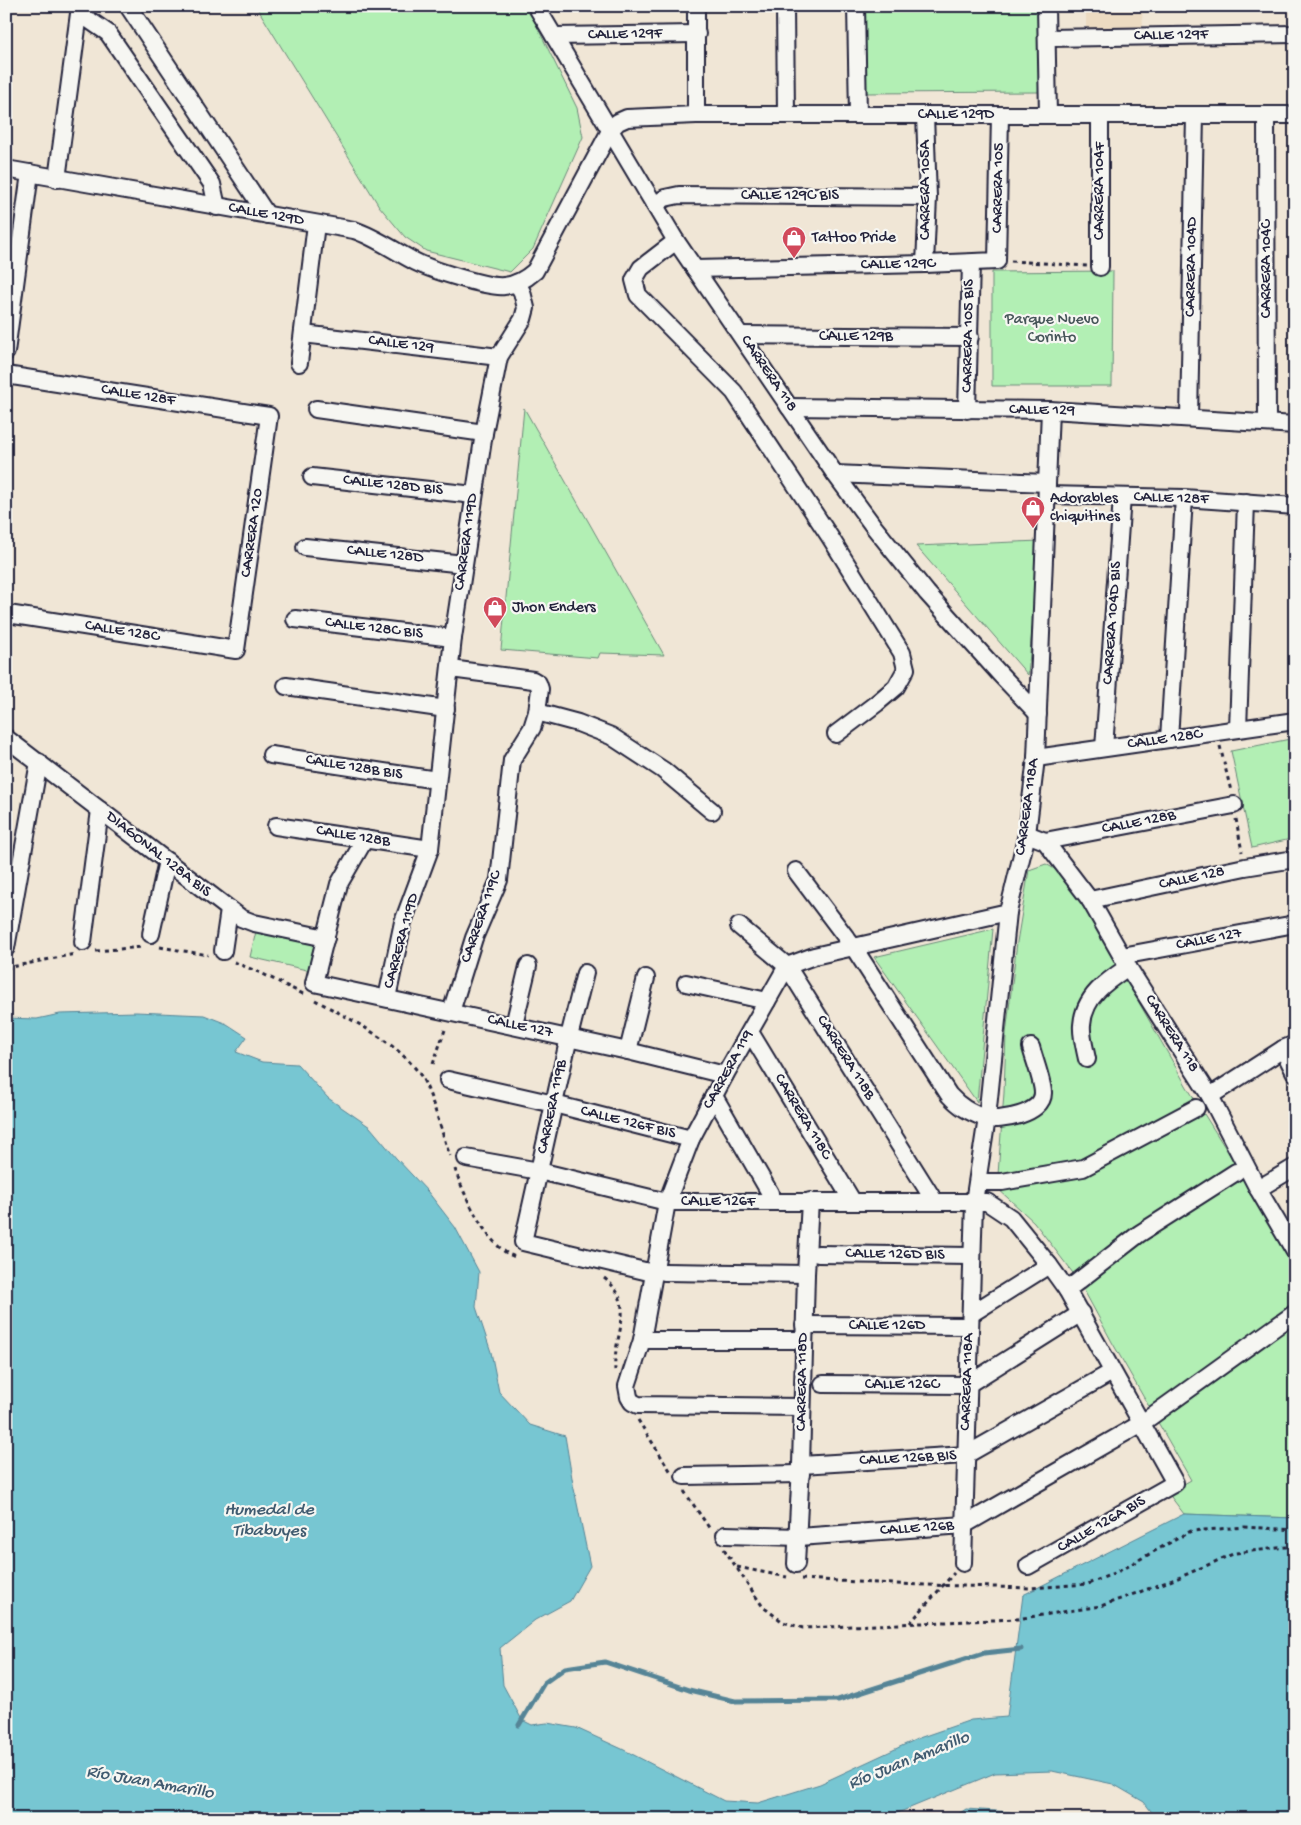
<svg xmlns="http://www.w3.org/2000/svg" width="1301" height="1825" viewBox="0 0 1301 1825" font-family="'Gochi Hand',sans-serif">
  <style>
    .built { fill: #ecdbc2 }
    .green { fill: #b2efb4; stroke: #6a8878 }
    .water { fill: #77c6d2; stroke: #558496 }
    .lines { fill: none; stroke-linecap: round; stroke-linejoin: round }
    .stream { stroke: #558496; stroke-width: 5 }
    .minor-casing { stroke: #22223b; stroke-width: 20 }
    .path { stroke: #22223b; stroke-width: 3; stroke-dasharray: 4 4; stroke-linecap: butt }
    .minor { stroke: #f6f6f2; stroke-width: 16 }
    .labels { text-anchor: middle; dominant-baseline: central; stroke-width: 4.5; stroke-linejoin: round; paint-order: stroke }
    .street-label { font-size: 16px; fill: #22223b; stroke: #f6f6f2 }
    .poi-label { font-size: 16px; fill: #22223b; stroke: #f6f6f2; text-anchor: start }
    .park-label { font-size: 16px; fill: #465559; stroke: #f6f6f2 }
    .water-label { font-size: 18px; font-style: italic; fill: #405b70; stroke: #f6f6f2 }
  </style>
  <rect width="100%" height="100%" fill="#f0e6d6"/>
  <filter id="ink" filterUnits="userSpaceOnUse"><feTurbulence type="fractalNoise" baseFrequency=".02" numOctaves="2"/><feDisplacementMap in="SourceGraphic" scale="10" xChannelSelector="R" yChannelSelector="G"/><feConvolveMatrix kernelMatrix="1 2 1 2 8 2 1 2 1" color-interpolation-filters="sRGB"/></filter>
  <g filter="url(#ink)">
    <path class="built" d="M1086,6H1142L1143,30L1086,32Z"/>
    <g class="green">
      <path d="M256,6H527L577,108L583,137L533,249L510,272L426,251L405,237L379,206Z"/>
      <path d="M864,6H1038L1039,92L865,93Z"/>
      <path d="M1113,271L1112,386H992V272Z"/>
      <path d="M524,408L664,655L600,653L598,658L501,650Z"/>
      <path d="M1040,541L1028,675L916,546Z"/>
      <path d="M1295,738V838L1252,848L1231,751Z"/>
      <path d="M1046,864L1058,871L1083,904L1187,1087L1272,1222L1295,1262V1518L1184,1514L1168,1493L1191,1480L1112,1342L1079,1281L1034,1222L997,1188L1004,1093L1006,1034L1017,942L1029,870Z"/>
      <path d="M257,927L319,941L311,971L250,957Z"/>
      <path d="M993,929L977,1102L874,957Z"/>
    </g>
    <g class="water">
      <path d="M136,1012L204,1015L227,1024L247,1037L236,1052L262,1062L297,1064L328,1098L370,1127L396,1158L428,1192L455,1227L479,1272L476,1307L491,1352L499,1392L530,1425L565,1436L573,1484L590,1566L570,1601L535,1620L500,1648L503,1685L522,1720L532,1725L547,1723L576,1728L622,1749L724,1801L758,1803L820,1784L919,1738L971,1720L1007,1717L1023,1595L1184,1514L1295,1518V1819H1157L1144,1802L1113,1784L1052,1771L995,1773L883,1819H6V1018L37,1019L60,1014Z"/>
      <path d="M966,1809L1010,1812L1018,1819H951Z"/>
    </g>
    <g class="lines">
      <path class="stream" d="M519,1725L544,1683L565,1668L605,1662L689,1690L735,1701L838,1700L984,1653L1021,1649"/>
      <g class="minor-casing">
        <g id="minor">
          <path d="M128,6L267,215"/>
          <path d="M536,6L676,241L835,474L874,527L927,593L999,673L1038,714"/>
          <path d="M785,6L786,115"/>
          <path d="M856,6L858,115"/>
          <path d="M1046,6L1048,115"/>
          <path d="M79,13L108,33L212,184L217,207"/>
          <path d="M554,36L697,34"/>
          <path d="M1047,38L1295,34"/>
          <path d="M696,115V6"/>
          <path d="M925,115L928,197L925,264"/>
          <path d="M1100,115V267"/>
          <path d="M1266,115L1267,423"/>
          <path d="M6,169L354,230C375,237 393,250 412,260C428,269 488,288 504,286C516,285 526,279 535,271L611,129L618,122L627,118L696,115H1295"/>
          <path d="M57,179L80,6"/>
          <path d="M655,205L665,198L679,195L928,197"/>
          <path d="M676,241L641,268L634,280L638,295L734,392L830,537L902,653L906,669L896,687L877,703L836,734"/>
          <path d="M695,269L925,264L997,261L1000,115"/>
          <path d="M303,334L499,357"/>
          <path d="M741,335L970,337"/>
          <path d="M6,352L30,173"/>
          <path d="M299,363L316,224"/>
          <path d="M6,375L269,416L236,650L8,614"/>
          <path d="M789,407L1050,410L1295,425"/>
          <path d="M316,409L484,433"/>
          <path d="M967,410L971,263"/>
          <path d="M1189,418L1195,115"/>
          <path d="M835,474L1047,483"/>
          <path d="M312,477L474,495"/>
          <path d="M1047,495L1184,498L1295,506"/>
          <path d="M305,547L464,564"/>
          <path d="M295,619L453,638"/>
          <path d="M451,669L533,680L538,683L540,689L537,712L532,728L512,760L499,880L474,938L451,1012"/>
          <path d="M286,686L446,709"/>
          <path d="M537,712L578,723L611,736L663,770L712,811"/>
          <path d="M1238,729L1246,502"/>
          <path d="M6,738L241,918L254,923L326,938"/>
          <path d="M1169,739L1184,498"/>
          <path d="M1104,748L1122,497"/>
          <path d="M271,755L437,780"/>
          <path d="M1036,758L1295,721"/>
          <path d="M276,826L430,849"/>
          <path d="M1027,834L1045,841L1090,900L1128,967L1210,1096L1258,1189L1295,1252"/>
          <path d="M365,839L339,884L314,983L628,1051L725,1075"/>
          <path d="M1045,841L1234,805"/>
          <path d="M796,871L854,948L949,1095C960,1107 969,1112 985,1118C1000,1122 1043,1114 1043,1093C1043,1082 1034,1059 1031,1047"/>
          <path d="M1090,900L1245,867L1295,859"/>
          <path d="M739,926L787,966L935,1202"/>
          <path d="M151,934L167,861"/>
          <path d="M83,942L100,810"/>
          <path d="M6,948L39,762"/>
          <path d="M223,951L229,910"/>
          <path d="M1122,956L1295,924"/>
          <path d="M585,973L569,1037L523,1242L653,1273"/>
          <path d="M686,983L767,1001"/>
          <path d="M387,998L403,922L430,849L453,638L484,433L499,357L523,319L526,308L522,292L517,283"/>
          <path d="M514,1025L528,966"/>
          <path d="M750,1032L853,1202"/>
          <path d="M1283,1049L1295,1073"/>
          <path d="M628,1051L646,978"/>
          <path d="M1087,1059C1085,1049 1081,1035 1082,1025C1084,996 1107,981 1128,967"/>
          <path d="M448,1080L554,1104L691,1139"/>
          <path d="M714,1096L770,1193"/>
          <path d="M1210,1096L1283,1049L1295,1044"/>
          <path d="M466,1158L539,1171L667,1202H987L1011,1218L1049,1265L1067,1290L1175,1483L1028,1566"/>
          <path d="M978,1182H1002L1083,1168L1196,1108"/>
          <path d="M1258,1189L1295,1167"/>
          <path d="M818,1254L971,1256"/>
          <path d="M664,1272L806,1274"/>
          <path d="M1067,1290L1139,1234L1236,1172"/>
          <path d="M971,1314L1049,1265"/>
          <path d="M804,1325L970,1326"/>
          <path d="M642,1340H804"/>
          <path d="M823,1384L967,1385L1081,1313"/>
          <path d="M802,1407L638,1405L632,1402L629,1397L627,1386L642,1340L667,1202L691,1139L725,1075L787,966L814,956L1008,912"/>
          <path d="M801,1465L966,1455L1112,1372"/>
          <path d="M684,1476L801,1474"/>
          <path d="M725,1535L799,1537L964,1525L1142,1423L1295,1313"/>
          <path d="M963,1563L974,1202L987,1118L1008,912L1027,834L1036,758L1050,410"/>
          <path d="M796,1564L801,1465L806,1274L810,1201"/>
        </g>
      </g>
      <g class="path">
        <path d="M1011,261L1087,266"/>
        <path d="M1220,746L1231,791"/>
        <path d="M1236,819L1242,852"/>
        <path d="M160,947L208,955"/>
        <path d="M96,951L142,947"/>
        <path d="M234,962L261,973L303,994"/>
        <path d="M6,968L75,954"/>
        <path d="M315,1000C350,1019 398,1042 421,1076C432,1094 442,1134 450,1156"/>
        <path d="M433,1064L446,1027"/>
        <path d="M455,1169C463,1193 489,1251 516,1257"/>
        <path d="M604,1278C639,1304 612,1337 615,1370"/>
        <path d="M638,1420L671,1472"/>
        <path d="M684,1491L710,1529"/>
        <path d="M724,1549L763,1607L783,1622L803,1628L1017,1619L1101,1606L1178,1578L1235,1553L1295,1546"/>
        <path d="M737,1567L787,1577"/>
        <path d="M801,1579L894,1584L1030,1588L1088,1584L1117,1572L1191,1531L1245,1527L1295,1530"/>
        <path d="M910,1623L954,1573"/>
      </g>
      <use href="#minor" class="minor"/>
    </g>
  </g>
  <defs>
    <g id="shop-pin" transform="scale(1.25)"><path d="M0 17L-7.5 6A9.5 9.5 0 1 1 7.5 6Z" fill="#d1495b" stroke="#f6f6f2"/><path d="M-5-2.5h2.3a2.7 3.5 0 0 1 5.4 0H5L5.5 6h-11ZM-1.5-2.5h3a1.5 2.3 0 0 0-3 0Z" fill="#fff"/></g>
  </defs>
  <g fill-rule="evenodd">
    <use href="#shop-pin" x="794" y="238"/>
    <use href="#shop-pin" x="1033" y="508"/>
    <use href="#shop-pin" x="495" y="608"/>
  </g>
  <g class="labels">
    <g class="street-label">
      <text transform="translate(625 35) rotate(-1)">CALLE 129F</text>
      <text transform="translate(1171 36) rotate(-1)">CALLE 129F</text>
      <text x="956" y="115">CALLE 129D</text>
      <text transform="translate(999 188) rotate(-89)">CARRERA 105</text>
      <text transform="translate(926 190) rotate(-90)">CARRERA 105A</text>
      <text transform="translate(1100 191) rotate(-90)">CARRERA 104F</text>
      <text x="790" y="196">CALLE 129C BIS</text>
      <text transform="translate(266 215) rotate(10)">CALLE 129D</text>
      <text transform="translate(898 265) rotate(-1)">CALLE 129C</text>
      <text transform="translate(1192 267) rotate(-89)">CARRERA 104D</text>
      <text transform="translate(1267 269) rotate(-90)">CARRERA 104C</text>
      <text transform="translate(969 336) rotate(-89)">CARRERA 105 BIS</text>
      <text x="856" y="337">CALLE 129B</text>
      <text transform="translate(401 345) rotate(7)">CALLE 129</text>
      <text transform="translate(768 374) rotate(56)">CARRERA 118</text>
      <text transform="translate(138 396) rotate(9)">CALLE 128F</text>
      <text transform="translate(1042 411) rotate(1)">CALLE 129</text>
      <text transform="translate(393 486) rotate(6)">CALLE 128D BIS</text>
      <text transform="translate(1171 499) rotate(2)">CALLE 128F</text>
      <text transform="translate(253 533) rotate(-82)">CARRERA 120</text>
      <text transform="translate(467 542) rotate(-82)">CARRERA 119D</text>
      <text transform="translate(385 555) rotate(6)">CALLE 128D</text>
      <text transform="translate(1113 623) rotate(-86)">CARRERA 104D BIS</text>
      <text transform="translate(374 629) rotate(7)">CALLE 128C BIS</text>
      <text transform="translate(122 632) rotate(9)">CALLE 128C</text>
      <text transform="translate(1165 740) rotate(-8)">CALLE 128C</text>
      <text transform="translate(354 768) rotate(9)">CALLE 128B BIS</text>
      <text transform="translate(1028 807) rotate(-82)">CARRERA 118A</text>
      <text transform="translate(1139 823) rotate(-11)">CALLE 128B</text>
      <text transform="translate(353 837) rotate(9)">CALLE 128B</text>
      <text transform="translate(158 855) rotate(38)">DIAGONAL 128A BIS</text>
      <text transform="translate(1192 879) rotate(-12)">CALLE 128</text>
      <text transform="translate(482 917) rotate(-71)">CARRERA 119C</text>
      <text transform="translate(1209 940) rotate(-11)">CALLE 127</text>
      <text transform="translate(402 941) rotate(-75)">CARRERA 119D</text>
      <text transform="translate(520 1027) rotate(12)">CALLE 127</text>
      <text transform="translate(1171 1034) rotate(58)">CARRERA 118</text>
      <text transform="translate(845 1058) rotate(58)">CARRERA 118B</text>
      <text transform="translate(729 1070) rotate(-61)">CARRERA 119</text>
      <text transform="translate(553 1107) rotate(-78)">CARRERA 119B</text>
      <text transform="translate(802 1117) rotate(59)">CARRERA 118C</text>
      <text transform="translate(628 1123) rotate(14)">CALLE 126F BIS</text>
      <text x="718" y="1202">CALLE 126F</text>
      <text transform="translate(895 1255) rotate(1)">CALLE 126D BIS</text>
      <text x="887" y="1326">CALLE 126D</text>
      <text transform="translate(803 1382) rotate(-89)">CARRERA 118D</text>
      <text transform="translate(968 1382) rotate(-88)">CARRERA 118A</text>
      <text x="902" y="1385">CALLE 126C</text>
      <text transform="translate(908 1459) rotate(-3)">CALLE 126B BIS</text>
      <text transform="translate(1102 1525) rotate(-30)">CALLE 126A BIS</text>
      <text transform="translate(917 1529) rotate(-4)">CALLE 126B</text>
    </g>
    <g class="poi-label">
      <text x="812" y="238">Tattoo Pride</text>
      <text x="1050" y="499">Adorables<tspan x="1050" dy="18">chiquitines</tspan></text>
      <text x="512" y="608">Jhon Enders</text>
    </g>
    <g class="park-label">
      <text x="1052" y="320">Parque Nuevo<tspan x="1052" dy="18">Corinto</tspan></text>
    </g>
    <g class="water-label">
      <text x="269" y="1510">Humedal de<tspan x="269" dy="21">Tibabuyes</tspan></text>
      <text transform="translate(909 1761) rotate(-22)">Río Juan Amarillo</text>
      <text transform="translate(150 1783) rotate(10)">Río Juan Amarillo</text>
    </g>
  </g>
  <rect width="1301" height="1825" fill="none" stroke="#f6f6f2" stroke-width="25"/>
  <rect x="12" y="12" width="1276" height="1800" fill="none" stroke="#22223b" stroke-width="2" filter="url(#ink)"/>
</svg>
